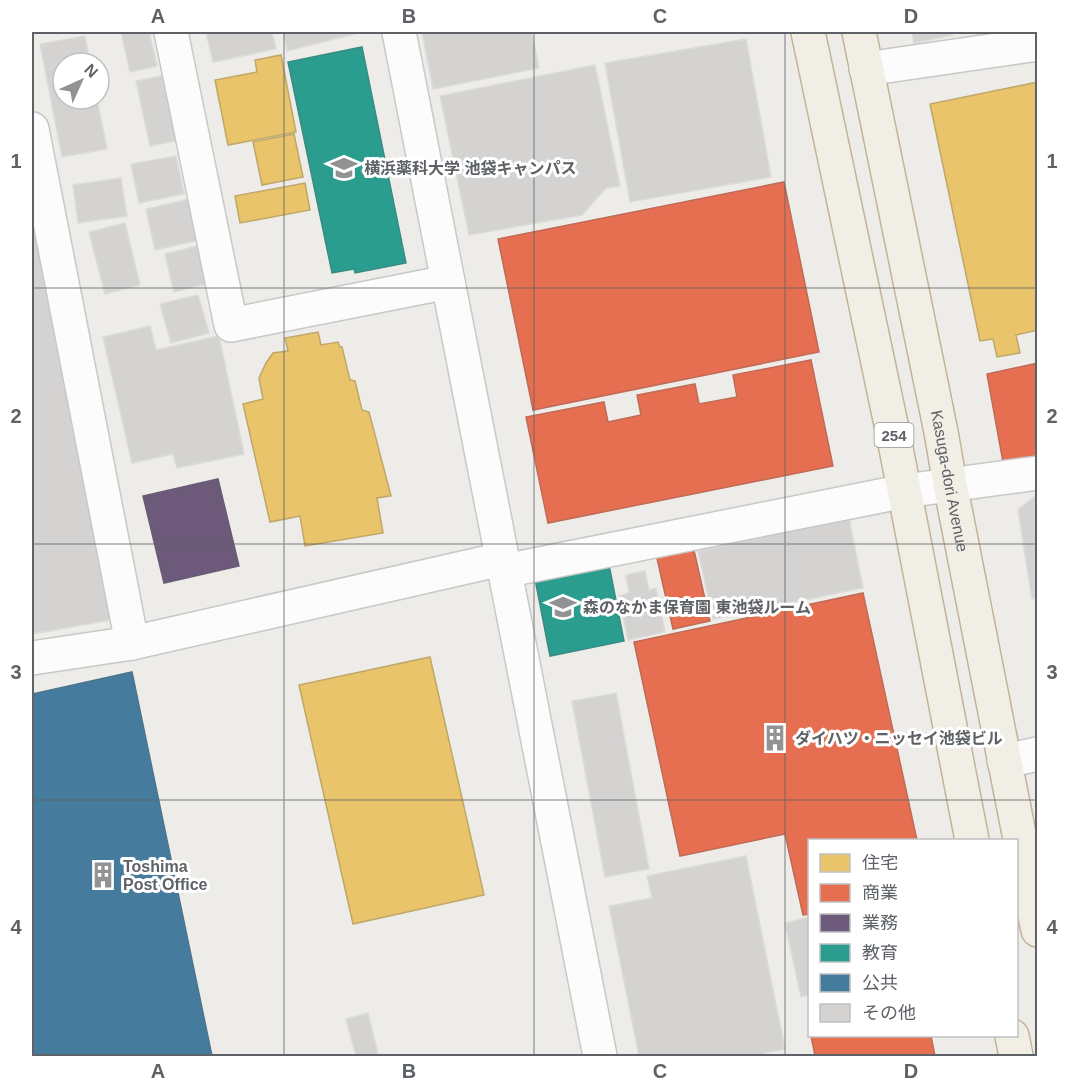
<svg xmlns="http://www.w3.org/2000/svg" width="1069" height="1088" viewBox="0 0 1069 1088" font-family="Arial,'Noto Sans JP',sans-serif">
  <style>
    .homes { fill: #e9c46a; stroke: #bfa769; stroke-width: 1.5 }
    .shops { fill: #e76f51; stroke: #be6b57; stroke-width: 1.5 }
    .offices { fill: #6d597a; stroke: #685c74; stroke-width: 1.5 }
    .schools { fill: #2a9d8f; stroke: #3a8b83; stroke-width: 1.5 }
    .public { fill: #457b9d; stroke: #4c748c; stroke-width: 1.5 }
    .building { fill: #d4d3d2; stroke: #dcdbd8; stroke-width: 1.5 }
    .lines { fill: none; stroke-linecap: round; stroke-linejoin: round }
    .minor-casing { stroke: #c8c8c8; stroke-width: 36 }
    .tertiary-casing { stroke: #c8c8c8; stroke-width: 36 }
    .trunk-casing { stroke: #c3b398; stroke-width: 36 }
    .minor { stroke: #fcfcfc; stroke-width: 33 }
    .tertiary { stroke: #fcfcfc; stroke-width: 33 }
    .trunk { stroke: #f1eee6; stroke-width: 33 }
    .grid { fill: none; stroke: #5e6266; stroke-width: 1.5; stroke-opacity: 0.55 }
    .labels { text-anchor: middle; dominant-baseline: central; stroke-width: 6; stroke-linejoin: round; paint-order: stroke }
    .shield { fill: #fff; stroke: #8e9194; stroke-width: 1.5 }
    .shield-label { font-size: 15px; font-weight: bold; fill: #5e6266 }
    .poi-label { font-size: 16px; font-weight: bold; fill: #5e6266; stroke: #fff; text-anchor: start }
    .street-label { font-size: 16px; fill: #5e6266; stroke: #fff }
    .neatline { fill: none; stroke: #5e6266; stroke-width: 2 }
    .grid-label { font-size: 20px; text-anchor: middle; font-weight: bold; fill: #5e6266 }
  </style>
  <rect width="100%" height="100%" fill="#edece9"/>
  <g class="homes">
    <path d="M281,55L296,132L228,145L215,80L257,72L255,60Z"/>
    <path d="M1038,82V330L1016,335L1020,353L997,357L993,339L980,341L930,104Z"/>
    <path d="M294,134L303,177L262,185L253,142Z"/>
    <path d="M305,183L310,210L240,223L235,196Z"/>
    <path d="M318,332L321,345L338,342L340,347H342L350,380L355,381L362,410L369,412L391,496L377,498L383,533L305,546L300,516L270,522L243,404L263,399L259,378L266,363L273,353L288,351L285,338Z"/>
    <path d="M430,657L484,895L353,924L299,685Z"/>
  </g>
  <g class="shops">
    <path d="M784,182L819,352L533,410L498,239Z"/>
    <path d="M811,360L833,466L548,523L526,417L604,402L608,422L641,415L637,395L695,384L699,404L737,397L733,375Z"/>
    <path d="M1038,363V455L1003,462L987,374Z"/>
    <path d="M693,546L710,621L673,629L656,554Z"/>
    <path d="M863,593L917,840H810V914L803,915L785,834L680,856L634,642Z"/>
    <path d="M811,1036H931L935,1056H815Z"/>
  </g>
  <path class="offices" d="M218,479L239,566L164,583L143,496Z"/>
  <g class="schools">
    <path d="M362,47L406,263L355,273L354,269L332,273L288,62Z"/>
    <path d="M609,565L624,641L550,656L535,579Z"/>
  </g>
  <path class="public" d="M132,672L212,1056H32V694Z"/>
  <g class="building">
    <path d="M121,32H149L157,66L130,72Z"/>
    <path d="M206,32H272L276,49L213,62Z"/>
    <path d="M283,32H362L287,51Z"/>
    <path d="M422,32H532L539,68L433,89Z"/>
    <path d="M912,32H952L953,35L914,43Z"/>
    <path d="M85,36L90,63H63V99H97L107,149L62,157L40,44Z"/>
    <path d="M746,39L771,177L630,202L605,63Z"/>
    <path d="M595,65L620,186L606,188L582,215L469,235L440,96Z"/>
    <path d="M162,76L176,141L150,146L136,81Z"/>
    <path d="M176,156L184,194L139,203L131,164Z"/>
    <path d="M121,178L127,216L78,223L73,185Z"/>
    <path d="M190,199L200,240L155,250L146,209Z"/>
    <path d="M32,204L116,619L32,634Z"/>
    <path d="M125,223L140,285L105,294L89,232Z"/>
    <path d="M201,245L211,283L174,292L165,254Z"/>
    <path d="M198,295L209,333L171,343L160,304Z"/>
    <path d="M150,326L156,350L219,336L244,454L177,468L173,454L132,463L103,337Z"/>
    <path d="M1038,496V598L1032,599L1018,510L1034,497Z"/>
    <path d="M849,519L863,588L713,619L698,551Z"/>
    <path d="M645,571L649,590L656,588L665,632L628,640L619,596L629,593L626,575Z"/>
    <path d="M616,693L649,869L605,877L572,701Z"/>
    <path d="M746,856L785,1049L765,1053L766,1056H639L609,906L652,898L647,876Z"/>
    <path d="M810,917V995L801,997L785,923Z"/>
    <path d="M368,1013L378,1054L369,1056H356L346,1019Z"/>
  </g>
  <g class="lines">
    <g class="minor-casing">
      <g id="minor">
        <path d="M171,32L231,325L448,282"/>
        <path d="M399,32L600,1056"/>
        <path d="M866,69L1038,44"/>
        <path d="M32,129L132,643"/>
        <path d="M504,571L905,491"/>
        <path d="M32,658L132,643L502,559"/>
        <path d="M1004,761L1038,754"/>
      </g>
    </g>
    <g class="tertiary-casing">
      <path id="tertiary" d="M905,491L1038,473"/>
    </g>
    <g class="trunk-casing">
      <g id="trunk">
        <path d="M808,32L895,443L972,840"/>
        <path id="s1" d="M859,32L941,432L950,484L1038,930"/>
        <path d="M1012,1036L1016,1056"/>
      </g>
    </g>
    <use href="#minor" class="minor"/>
    <use href="#tertiary" class="tertiary"/>
    <use href="#trunk" class="trunk"/>
  </g>
  <path class="grid" d="M284,32V1056M534,32V1056M785,32V1056M32,288H1038M32,544H1038M32,800H1038"/>
  <defs>
    <g id="university-bare" transform="scale(2.07)"><path d="M0-5L7-2L0 1L-7-2ZM-4 1L0 2.5L4 1V4Q0 6-4 4Z" fill="#909294" stroke="#fff" stroke-width="2.5" paint-order="stroke"/></g>
    <g id="school-bare" transform="scale(2.07)"><path d="M0-5L7-2L0 1L-7-2ZM-4 1L0 2.5L4 1V4Q0 6-4 4Z" fill="#909294" stroke="#fff" stroke-width="2.5" paint-order="stroke"/></g>
    <g id="building-bare" transform="scale(2.07)"><path d="M-4-6H4V6H1V3H-1V6H-4ZM-2.5-4.3h1.7v1.8h-1.7ZM.8-4.3h1.7v1.8H.8ZM-2.5-1h1.7V.8h-1.7ZM.8-1h1.7V.8H.8Z" fill="#909294" stroke="#fff" stroke-width="2.5" paint-order="stroke"/></g>
  </defs>
  <g fill-rule="evenodd">
    <use href="#university-bare" x="344" y="168"/>
    <use href="#school-bare" x="563" y="607"/>
    <use href="#building-bare" x="775" y="738"/>
    <use href="#building-bare" x="103" y="875"/>
  </g>
  <g class="labels">
    <rect class="shield" x="874.5" y="423" width="39" height="24" rx="4.5"/>
    <g class="shield-label">
      <text x="894" y="435">254</text>
    </g>
    <g class="poi-label">
      <text x="364" y="168">横浜薬科大学 池袋キャンパス</text>
      <text x="583" y="607">森のなかま保育園 東池袋ルーム</text>
      <text x="795" y="738">ダイハツ・ニッセイ池袋ビル</text>
      <text x="123" y="866">Toshima<tspan x="123" dy="18">Post Office</tspan></text>
    </g>
    <g class="street-label">
      <text stroke="none"><textPath href="#s1" startOffset="458">Kasuga-dori Avenue</textPath></text>
    </g>
  </g>
  <rect width="1069" height="1088" fill="none" stroke="#ffffff" stroke-width="66"/>
  <rect x="808" y="839" width="210" height="198" fill="#ffffff" stroke="#bfc0c2" stroke-width="1.5"/>
  <rect x="820" y="854" width="30" height="18" fill="#e9c46a" stroke="#bfc0c2" stroke-width="1.5"/>
  <text x="862" y="869" font-size="18" fill="#5e6266">住宅</text>
  <rect x="820" y="884" width="30" height="18" fill="#e76f51" stroke="#bfc0c2" stroke-width="1.5"/>
  <text x="862" y="899" font-size="18" fill="#5e6266">商業</text>
  <rect x="820" y="914" width="30" height="18" fill="#6d597a" stroke="#bfc0c2" stroke-width="1.5"/>
  <text x="862" y="929" font-size="18" fill="#5e6266">業務</text>
  <rect x="820" y="944" width="30" height="18" fill="#2a9d8f" stroke="#bfc0c2" stroke-width="1.5"/>
  <text x="862" y="959" font-size="18" fill="#5e6266">教育</text>
  <rect x="820" y="974" width="30" height="18" fill="#457b9d" stroke="#bfc0c2" stroke-width="1.5"/>
  <text x="862" y="989" font-size="18" fill="#5e6266">公共</text>
  <rect x="820" y="1004" width="30" height="18" fill="#d4d3d2" stroke="#bfc0c2" stroke-width="1.5"/>
  <text x="862" y="1019" font-size="18" fill="#5e6266">その他</text>
  <g transform="translate(81 81) rotate(45)"><circle r="28" fill="#ffffff" stroke="#bfc0c2" stroke-width="1.5"/>
  <path d="M0-4.5L10 22L0 15L-10 22Z" fill="#909294"/>
  <text y="-9" font-size="16" font-weight="bold" text-anchor="middle" fill="#5e6266">N</text>
  </g>
  <rect x="33" y="33" width="1003" height="1022" class="neatline"/>
  <g class="grid-label">
    <text x="158" y="23">A</text>
    <text x="409" y="23">B</text>
    <text x="660" y="23">C</text>
    <text x="911" y="23">D</text>
    <text x="16" y="168">1</text>
    <text x="1052" y="168">1</text>
    <text x="16" y="423">2</text>
    <text x="1052" y="423">2</text>
    <text x="16" y="679">3</text>
    <text x="1052" y="679">3</text>
    <text x="16" y="934">4</text>
    <text x="1052" y="934">4</text>
    <text x="158" y="1078">A</text>
    <text x="409" y="1078">B</text>
    <text x="660" y="1078">C</text>
    <text x="911" y="1078">D</text>
  </g>
</svg>
